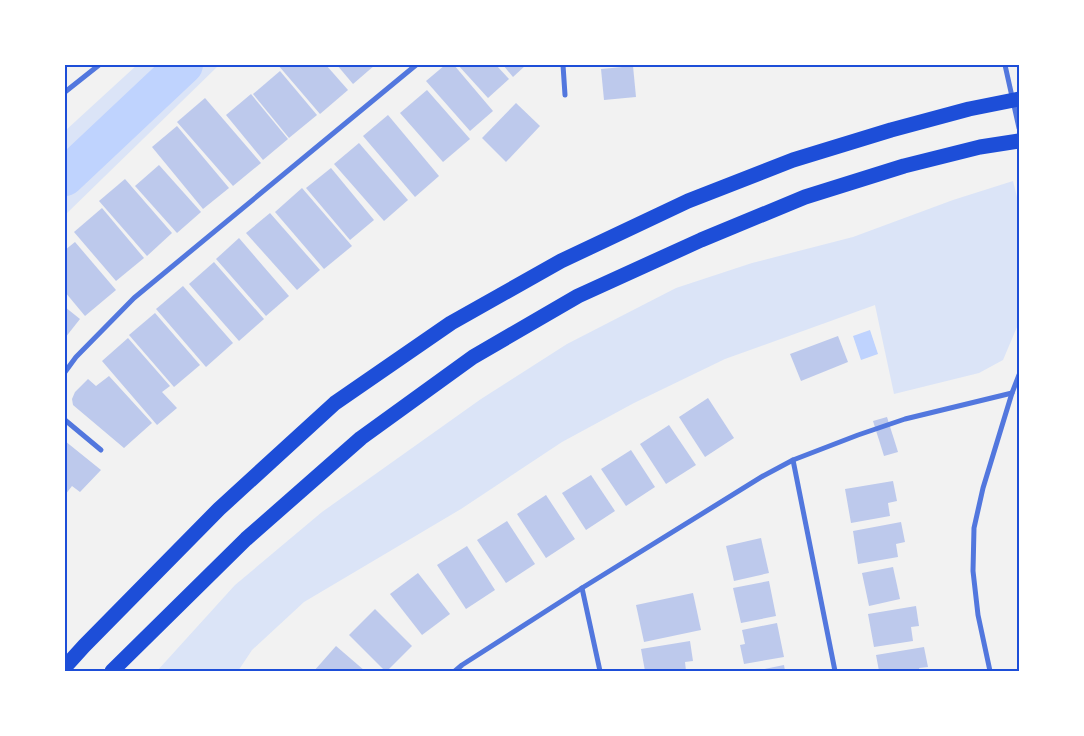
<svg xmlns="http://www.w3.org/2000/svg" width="1084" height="736" viewBox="0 0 1084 736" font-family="'Asap Condensed',sans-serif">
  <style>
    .green { fill: #dbe4f7 }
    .water { fill: #bfd3fe }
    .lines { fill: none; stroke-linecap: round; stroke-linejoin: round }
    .river { stroke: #bfd3fe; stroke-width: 38 }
    .building { fill: #bdc9ec }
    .minor { stroke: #5277de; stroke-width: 5 }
    .motorway { stroke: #1d4ed8; stroke-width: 15 }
    .neatline { fill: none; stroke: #1d4ed8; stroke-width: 2 }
  </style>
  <rect width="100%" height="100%" fill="#f2f2f2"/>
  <g class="green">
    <path d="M137,65H219L65,215V131Z"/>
    <path d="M1013,181L1019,205V317L1017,327L1003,360L979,373L894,394L875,305L725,359L634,403L562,442L461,509L304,602L252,650L238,671H157L235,585L322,512L481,399L567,344L676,288L752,263L853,237L953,200Z"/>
  </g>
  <path class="water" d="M870,330L878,354L861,360L853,336Z"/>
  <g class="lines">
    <path class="river" d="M65,177L184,65"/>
  </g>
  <g class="building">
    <path d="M278,65H326L348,90L320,114Z"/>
    <path d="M337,65H375L353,84Z"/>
    <path d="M445,65H454L493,111L470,131L426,81Z"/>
    <path d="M458,65H496L509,79L488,98Z"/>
    <path d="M503,65H526L513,77Z"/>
    <path d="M633,66L636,97L604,100L601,69Z"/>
    <path d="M280,71L317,115L289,138L253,94Z"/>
    <path d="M427,90L470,139L443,162L400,113Z"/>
    <path d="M251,94L288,139L263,160L226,115Z"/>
    <path d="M205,98L261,163L233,186L177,122Z"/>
    <path d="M516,103L540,126L506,162L482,138Z"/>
    <path d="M388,115L439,176L415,197L363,136Z"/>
    <path d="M177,126L229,188L203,209L152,147Z"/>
    <path d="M359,143L408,200L384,221L334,164Z"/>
    <path d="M159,165L201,212L177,233L135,186Z"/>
    <path d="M331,168L374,220L350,240L306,188Z"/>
    <path d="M125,179L172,233L147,256L99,201Z"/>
    <path d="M302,188L352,246L324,269L275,212Z"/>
    <path d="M102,208L144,258L116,281L74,232Z"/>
    <path d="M270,213L320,270L297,290L246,233Z"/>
    <path d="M239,238L289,296L266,316L216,259Z"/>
    <path d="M75,242L116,290L85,316L65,292V250Z"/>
    <path d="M214,262L264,319L239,341L189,284Z"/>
    <path d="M183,286L233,343L206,367L156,309Z"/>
    <path d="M65,307L80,319L65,338Z"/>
    <path d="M155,313L200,365L174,387L129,335Z"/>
    <path d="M838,336L848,362L801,381L790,354Z"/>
    <path d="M128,338L170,386L162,392L177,408L157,425L102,361Z"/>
    <path d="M109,376L152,423L124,448L73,405L72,399L75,392L88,379L96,386Z"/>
    <path d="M708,398L734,438L705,457L679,417Z"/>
    <path d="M887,417L898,452L884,456L873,421Z"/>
    <path d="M669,425L696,465L666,484L640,444Z"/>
    <path d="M65,441L101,470L80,492L72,486L65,495Z"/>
    <path d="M631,450L655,487L626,506L601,469Z"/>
    <path d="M591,475L615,511L586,530L562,493Z"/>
    <path d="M893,481L897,501L888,503L890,516L851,523L845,489Z"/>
    <path d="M546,495L575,539L546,558L517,514Z"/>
    <path d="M507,521L535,564L506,583L477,540Z"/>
    <path d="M901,522L905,542L896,544L898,557L858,564L853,531Z"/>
    <path d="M761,538L769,573L734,581L726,546Z"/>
    <path d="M467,546L495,590L466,609L437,565Z"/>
    <path d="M893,567L900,599L869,606L862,573Z"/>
    <path d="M418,573L450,614L422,635L390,594Z"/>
    <path d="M769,581L776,616L741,623L733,588Z"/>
    <path d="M693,593L701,630L644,642L636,605Z"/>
    <path d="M916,606L919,626L911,627L913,641L874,647L868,614Z"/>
    <path d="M375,609L412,646L387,671H385L349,635Z"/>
    <path d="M777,623L784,657L744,664L740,645L745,644L742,630Z"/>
    <path d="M690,641L693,661L685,662L686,671H645L641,649Z"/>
    <path d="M336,646L365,671H314Z"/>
    <path d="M924,647L928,667L919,668L920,671H879L876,655Z"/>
    <path d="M784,665L785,671H759V670Z"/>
  </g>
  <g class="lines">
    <g class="minor">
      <path d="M563,65L565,95"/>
      <path d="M1005,65L1019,128"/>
      <path d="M65,92L99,65"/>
      <path d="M65,372L76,357L134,298L416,65"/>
      <path d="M65,420L101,450"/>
      <path d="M793,460L835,671"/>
      <path d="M582,588L600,671"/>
      <path d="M455,671L462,665L582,588L763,476L793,460L858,435L905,419L1012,393"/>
      <path d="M990,671L978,615L973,571L974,528L983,488L1012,393L1019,375"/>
    </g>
    <g class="motorway">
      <path d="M65,667L84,646L219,509L335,403L451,323L561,261L688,201L793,160L891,130L969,109L1019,99"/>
      <path d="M112,671L246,539L361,438L473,357L578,296L701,240L805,197L904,166L980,147L1019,141"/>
    </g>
  </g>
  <rect width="1084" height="736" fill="none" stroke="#ffffff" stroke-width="132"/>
  <rect x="66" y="66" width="952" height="604" class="neatline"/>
</svg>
